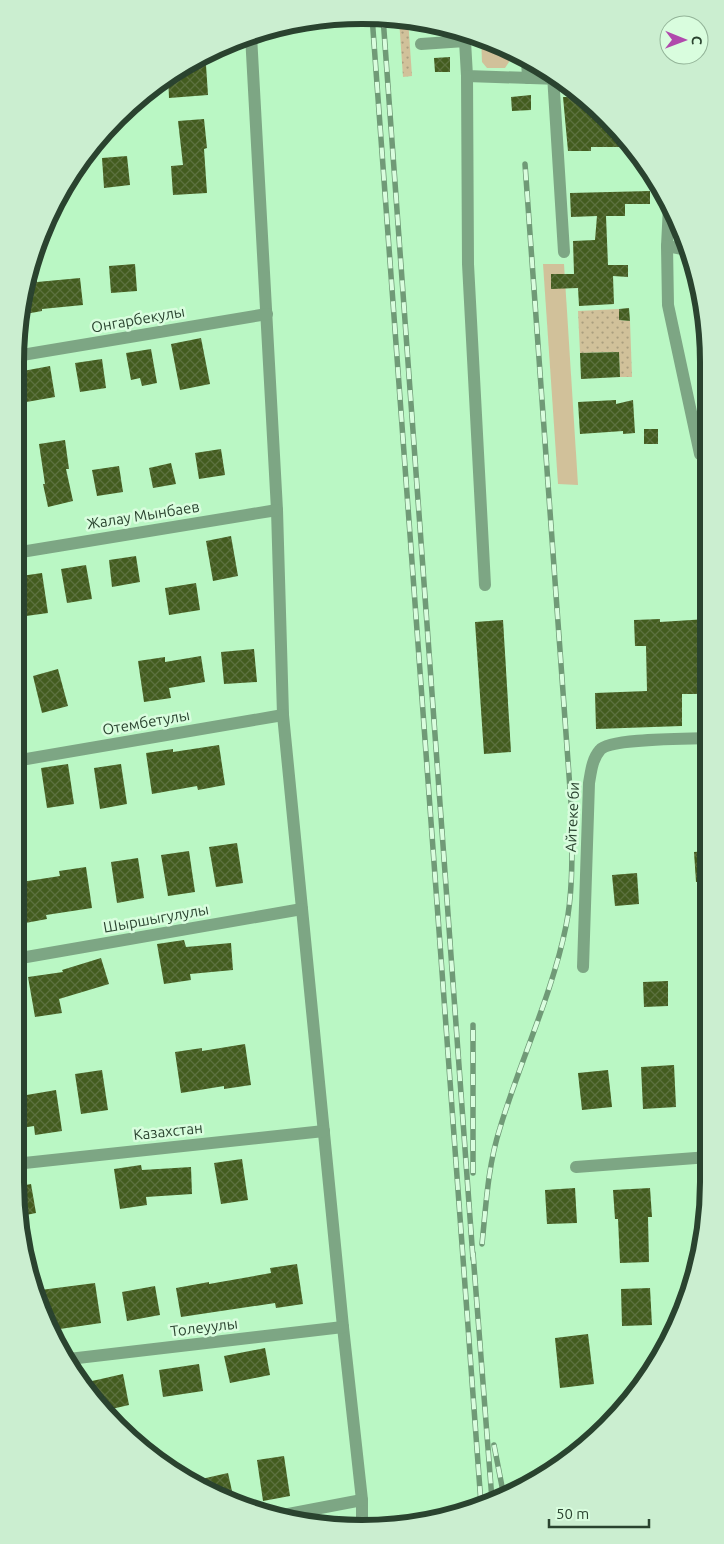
<svg xmlns="http://www.w3.org/2000/svg" width="724" height="1544" viewBox="0 0 724 1544" font-family="Ubuntu,sans-serif">
  <style>
    .grass { fill: #d1c19a }
    .park { fill: url(#park-dots) }
    .building { fill: url(#building-cross-hatch) }
    .lines { fill: none; stroke-linecap: round; stroke-linejoin: round }
    .minor { stroke: #7da684; stroke-width: 12 }
    .rail-casing { stroke: #709a77; stroke-width: 5.5 }
    .rail { stroke: #d9fdde; stroke-width: 4; stroke-dasharray: 11; stroke-linecap: butt }
    .labels { text-anchor: middle; dominant-baseline: central; stroke-width: 5; stroke-linejoin: round; paint-order: stroke }
    .street-label { font-size: 15px; fill: #2a432f; stroke: #d9fdde }
    .rim { fill: none; stroke: #2a432f; stroke-width: 6 }
  </style>
  <defs>
    <pattern id="park-dots" width="8" height="8" patternUnits="userSpaceOnUse" patternTransform="scale(1.25)"><rect width="8" height="8" fill="#d1c19a"/><path d="M2 2h.1M6 6h.1" fill="none" stroke="#aa9e7e" stroke-width="1.8" stroke-linecap="round"/></pattern>
    <pattern id="building-cross-hatch" width="8" height="8" patternUnits="userSpaceOnUse" patternTransform="scale(1.25)"><rect width="8" height="8" fill="#435c1f"/><path d="M0 0l8 8M0 8l8-8" fill="none" stroke="#5c713f"/></pattern>
  </defs>
  <rect width="100%" height="100%" fill="#baf7c4"/>
  <g class="grass">
    <path d="M481,37L495,42L515,53L505,68H487L482,62Z"/>
    <path d="M543,264H564L578,485L558,484Z"/>
  </g>
  <g class="park">
    <path d="M399,19H408L412,76L403,77Z"/>
    <path d="M619,309V320L630,321L632,377H620L619,352L580,353L578,311Z"/>
  </g>
  <g class="building">
    <path d="M450,57V72H435L434,58Z"/>
    <path d="M206,65L208,95L169,98L168,75L183,66Z"/>
    <path d="M531,95V110L512,111L511,97Z"/>
    <path d="M563,97H584L633,147H591V151H568Z"/>
    <path d="M204,119L207,148L204,149L207,193L173,195L171,166L183,165L178,121Z"/>
    <path d="M127,156L130,185L104,188L102,158Z"/>
    <path d="M650,191V204H625V216H606L608,265H628V277L613,276L614,304L579,306L578,288L551,289V274H574L573,241L595,240L597,216L571,217L570,193Z"/>
    <path d="M135,264L137,291L111,293L109,266Z"/>
    <path d="M36,274L37,282L80,278L83,305L42,309V311L20,315L22,294L28,275Z"/>
    <path d="M629,308L630,321L619,320V309Z"/>
    <path d="M201,338L210,384L180,390L171,344Z"/>
    <path d="M151,349L157,383L142,386L140,378L131,380L126,353Z"/>
    <path d="M619,352L620,377L581,379L580,353Z"/>
    <path d="M102,359L106,388L80,392L75,363Z"/>
    <path d="M50,366L55,397L15,404V380L25,378L23,371Z"/>
    <path d="M616,400V404L633,400L635,433L623,434V431L580,434L578,402Z"/>
    <rect x="644" y="429" width="14" height="15"/>
    <path d="M65,440L69,469H66L73,501L48,507L43,484H45L39,444Z"/>
    <path d="M221,449L225,475L199,479L195,453Z"/>
    <path d="M171,463L176,484L153,488L149,468Z"/>
    <path d="M119,466L123,492L97,496L92,470Z"/>
    <path d="M231,536L238,576L213,581L206,541Z"/>
    <path d="M136,556L140,582L112,587L109,560Z"/>
    <path d="M86,565L92,599L67,603L61,569Z"/>
    <path d="M42,573L48,613L26,616L21,576Z"/>
    <path d="M196,583L200,610L169,615L165,588Z"/>
    <path d="M660,619V622L707,619V694H682V726L596,729L595,693L647,691L646,646H635L634,620Z"/>
    <path d="M503,620L511,752L484,754L475,622Z"/>
    <path d="M254,649L257,682L224,684L221,652Z"/>
    <path d="M201,656L205,682L169,688L171,698L144,702L138,661L165,657V662Z"/>
    <path d="M58,669L68,706L42,713L33,676Z"/>
    <path d="M219,745L225,785L198,790L197,786L152,794L146,753L173,749V752Z"/>
    <path d="M68,764L74,804L47,808L41,768Z"/>
    <path d="M121,764L127,804L100,809L94,768Z"/>
    <path d="M237,843L243,883L216,887L209,847Z"/>
    <path d="M189,851L195,892L168,896L161,855Z"/>
    <path d="M708,851V881L696,882L694,852Z"/>
    <path d="M138,858L144,898L117,903L111,862Z"/>
    <path d="M86,867L92,908L46,915L47,919L20,924L15,883L60,876L59,871Z"/>
    <path d="M637,873L639,904L615,906L612,875Z"/>
    <path d="M184,940L186,947L231,943L233,970L190,974L191,980L164,984L157,944Z"/>
    <path d="M101,958L109,984L59,999L62,1013L35,1017L28,977L63,972L62,970Z"/>
    <path d="M668,981V1006L644,1007L643,982Z"/>
    <path d="M245,1044L251,1085L224,1089V1086L181,1093L175,1052L202,1048V1051Z"/>
    <path d="M674,1065L676,1107L643,1109L641,1067Z"/>
    <path d="M102,1070L108,1110L81,1114L75,1074Z"/>
    <path d="M608,1070L612,1107L582,1110L578,1073Z"/>
    <path d="M56,1090L62,1131L35,1135L34,1126L15,1129V1097Z"/>
    <path d="M242,1159L248,1200L221,1204L214,1163Z"/>
    <path d="M141,1165L142,1170L191,1167L192,1194L146,1197L147,1205L120,1209L114,1169Z"/>
    <path d="M31,1184L36,1213L21,1216L16,1187Z"/>
    <path d="M575,1188L577,1223L547,1224L545,1190Z"/>
    <path d="M650,1188L652,1217H648L649,1262L620,1263L618,1219H615L613,1190Z"/>
    <path d="M297,1264L303,1304L276,1308L275,1303L181,1317L176,1288L209,1282V1284L271,1273L270,1268Z"/>
    <path d="M95,1283L101,1323L53,1330L33,1291Z"/>
    <path d="M155,1286L160,1315L127,1321L122,1292Z"/>
    <path d="M650,1288L652,1325L622,1326L621,1289Z"/>
    <path d="M588,1334L594,1384L560,1388L555,1338Z"/>
    <path d="M265,1348L270,1375L230,1383L224,1356Z"/>
    <path d="M199,1364L203,1391L163,1397L159,1370Z"/>
    <path d="M123,1374L129,1405L103,1411L98,1405L92,1381Z"/>
    <path d="M284,1456L290,1496L263,1501L257,1460Z"/>
    <path d="M228,1473L234,1500L188,1482Z"/>
  </g>
  <g class="lines">
    <g class="minor">
      <path d="M251,35L277,510L283,715L343,1327L362,1500V1525"/>
      <path d="M421,44L465,41L467,76L560,79"/>
      <path d="M527,60L528,78"/>
      <path d="M553,75L564,252"/>
      <path d="M467,76L468,264L485,585"/>
      <path d="M669,206L667,246L668,305L700,454H706"/>
      <path d="M667,246L688,250"/>
      <path d="M16,356L267,314"/>
      <path d="M15,553L277,510"/>
      <path d="M15,761L283,715"/>
      <path d="M15,959L302,909"/>
      <path d="M583,967L589,783C591,772 592,759 600,750C610,738 689,739 707,738"/>
      <path d="M15,1164L324,1131"/>
      <path d="M576,1167L709,1157"/>
      <path d="M69,1359L343,1327"/>
      <path d="M278,1516L362,1500"/>
    </g>
    <g class="rail-casing">
      <g id="rail">
        <path d="M372,16L481,1504"/>
        <path d="M383,17L473,1259"/>
        <path d="M473,1173V1025"/>
        <path d="M482,1244C486,1205 488,1165 500,1128C520,1061 552,995 566,926C573,892 572,852 572,817L525,164"/>
        <path d="M473,1253L492,1500"/>
        <path d="M494,1445L504,1497"/>
      </g>
    </g>
    <use href="#rail" class="rail"/>
  </g>
  <g class="labels">
    <g class="street-label">
      <text transform="translate(138 319) rotate(-10)">Онгарбекулы</text>
      <text transform="translate(143 515) rotate(-9)">Жалау Мынбаев</text>
      <text transform="translate(146 722) rotate(-10)">Отембетулы</text>
      <text transform="translate(572 817) rotate(-87)">Айтеке би</text>
      <text transform="translate(156 918) rotate(-10)">Шыршыгулулы</text>
      <text transform="translate(168 1131) rotate(-6)">Казахстан</text>
      <text transform="translate(204 1327) rotate(-7)">Толеуулы</text>
    </g>
  </g>
  <path d="M0 0H724V1544H0ZM362 24H362A338 338 0 0 1 700 362V1182A338 338 0 0 1 362 1520H362A338 338 0 0 1 24 1182V362A338 338 0 0 1 362 24Z" fill="#cbeed0" fill-rule="evenodd"/>
  <path class="rim" d="M362 24H362A338 338 0 0 1 700 362V1182A338 338 0 0 1 362 1520H362A338 338 0 0 1 24 1182V362A338 338 0 0 1 362 24Z"/>
  <g transform="translate(684 40) rotate(91)"><circle r="24" fill="#d9fdde" stroke="#93b398"/>
  <path d="M0-4L9 19L0 12L-9 19Z" fill="#b049ac"/>
  <text y="-8" font-size="14" font-weight="bold" text-anchor="middle" fill="#2a432f">С</text>
  </g>
  <path d="M549 1519v8h100v-8" fill="none" stroke="#2a432f" stroke-width="2.5"/>
  <text x="556" y="1519" font-size="15" fill="#2a432f" stroke="#d9fdde" stroke-width="4" paint-order="stroke">50 m</text>
</svg>
